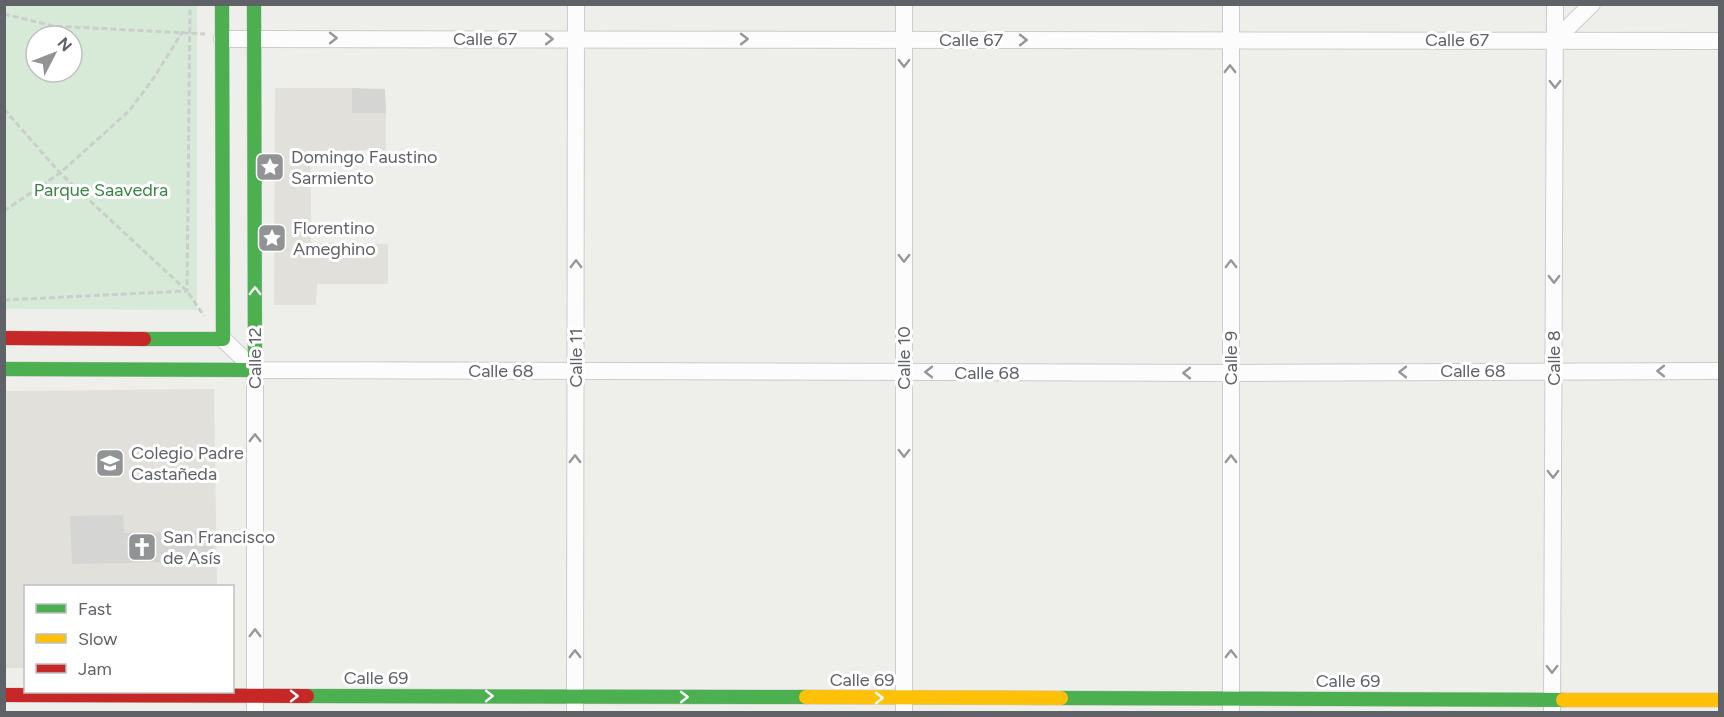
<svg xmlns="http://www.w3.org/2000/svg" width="1724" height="717" viewBox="0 0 1724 717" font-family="Figtree,sans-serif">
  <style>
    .education { fill: #e1e0da }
    .green { fill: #d7ead8; fill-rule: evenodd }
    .building { fill: #d5d5d3 }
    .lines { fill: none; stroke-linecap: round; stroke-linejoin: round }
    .street-casing { stroke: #cbcccb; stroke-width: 18 }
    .fast-casing { stroke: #cacaca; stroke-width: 15 }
    .slow-casing { stroke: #cacaca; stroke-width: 15 }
    .jam-casing { stroke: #cacaca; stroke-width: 15 }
    .path { stroke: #cacfcc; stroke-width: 3; stroke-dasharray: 6 3; stroke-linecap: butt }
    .street { stroke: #fcfcfc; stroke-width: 16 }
    .fast { stroke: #4caf50; stroke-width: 14 }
    .slow { stroke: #ffc107; stroke-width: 14 }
    .jam { stroke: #c62828; stroke-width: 14 }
    .oneway { stroke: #96989b }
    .oneway2 { stroke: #f6fbf6 }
    .labels { text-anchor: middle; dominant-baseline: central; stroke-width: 6; stroke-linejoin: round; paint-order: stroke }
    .street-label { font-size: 18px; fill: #5f6267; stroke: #fff }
    .poi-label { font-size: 18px; fill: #5f6267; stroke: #fff; text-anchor: start }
    .park-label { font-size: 18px; fill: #398443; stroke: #fff }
  </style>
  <rect width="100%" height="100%" fill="#eeeeea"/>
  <g class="education">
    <path d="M275,88H352V113H386V150L311,151V243L388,244V284H317L316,305H274Z"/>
    <path d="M214,389L217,586H26L25,668H5L4,391Z"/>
  </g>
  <path class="green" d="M5,4L197,5V310L5,309ZM36,36H72V72H36Z"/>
  <g class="building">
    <path d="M352,88L385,89L386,113H352Z"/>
    <path d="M123,515L124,533L212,531L213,561L72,564L70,516Z"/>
  </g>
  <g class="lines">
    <g class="street-casing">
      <g id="street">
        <path d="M904,4V712"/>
        <path d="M1231,4V712"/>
        <path d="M222,39L1720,41"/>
        <path d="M1555,40L1592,4"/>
        <path d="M223,339L255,370L1231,373L1720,371"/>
        <path d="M255,370V712"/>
        <path d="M575,712L576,4"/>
        <path d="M1552,712L1555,4"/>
      </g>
    </g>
    <g class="fast-casing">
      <g id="fast">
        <path d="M144,339H223L222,4"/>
        <path d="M4,369L255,370L254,4"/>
        <path d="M307,696L806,697"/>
        <path d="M1061,698L1563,700"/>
      </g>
    </g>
    <g class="slow-casing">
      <g id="slow">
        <path d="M806,697L1061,698"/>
        <path d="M1563,700H1720"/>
      </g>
    </g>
    <g class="jam-casing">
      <g id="jam">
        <path d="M4,338L144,339"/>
        <path d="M4,695L307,696"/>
      </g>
    </g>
    <g class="path">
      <path d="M4,14L53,26L205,34"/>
      <path d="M4,109L60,173L187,291L204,316"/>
      <path d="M4,211L60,173L129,111L153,79L183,31"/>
      <path d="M4,300L187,291L190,4"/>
    </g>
    <use href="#street" class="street"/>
    <use href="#fast" class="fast"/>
    <use href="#slow" class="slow"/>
    <use href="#jam" class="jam"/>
  </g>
  <defs><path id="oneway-chevron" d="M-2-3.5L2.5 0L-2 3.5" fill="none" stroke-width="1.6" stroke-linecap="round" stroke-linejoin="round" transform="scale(1.5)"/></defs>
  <g class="oneway">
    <use href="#oneway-chevron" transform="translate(333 38)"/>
    <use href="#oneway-chevron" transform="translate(549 39)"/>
    <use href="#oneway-chevron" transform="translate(744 39)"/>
    <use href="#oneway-chevron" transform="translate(1023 40)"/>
    <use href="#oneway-chevron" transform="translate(904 63) rotate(90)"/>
    <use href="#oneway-chevron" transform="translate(1230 69) rotate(-90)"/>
    <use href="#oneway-chevron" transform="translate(1555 84) rotate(90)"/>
    <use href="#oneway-chevron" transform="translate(904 258) rotate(90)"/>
    <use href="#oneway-chevron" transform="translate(576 264) rotate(-90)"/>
    <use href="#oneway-chevron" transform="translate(1231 264) rotate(-90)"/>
    <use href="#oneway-chevron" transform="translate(1554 279) rotate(90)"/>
    <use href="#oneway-chevron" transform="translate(1661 371) rotate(-180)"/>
    <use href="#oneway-chevron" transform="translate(929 372) rotate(-180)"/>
    <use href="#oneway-chevron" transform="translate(1403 372) rotate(180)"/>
    <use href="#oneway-chevron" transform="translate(1187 373) rotate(-180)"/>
    <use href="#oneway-chevron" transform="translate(255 438) rotate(-90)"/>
    <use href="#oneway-chevron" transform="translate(904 453) rotate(90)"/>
    <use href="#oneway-chevron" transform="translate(575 459) rotate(-90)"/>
    <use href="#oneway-chevron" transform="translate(1231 459) rotate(-90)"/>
    <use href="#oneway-chevron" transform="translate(1553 474) rotate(90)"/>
    <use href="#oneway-chevron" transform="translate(255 633) rotate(-90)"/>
    <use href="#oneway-chevron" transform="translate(575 654) rotate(-90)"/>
    <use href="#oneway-chevron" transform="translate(1231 654) rotate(-90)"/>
    <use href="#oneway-chevron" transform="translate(1552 669) rotate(90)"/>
  </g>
  <g class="oneway2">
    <use href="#oneway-chevron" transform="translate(255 291) rotate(-90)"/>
    <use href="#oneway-chevron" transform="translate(294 696)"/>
    <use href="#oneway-chevron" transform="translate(489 696)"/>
    <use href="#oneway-chevron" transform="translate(684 697)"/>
    <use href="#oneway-chevron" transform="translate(879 698)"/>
  </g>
  <defs>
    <g id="sight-square" transform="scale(1.5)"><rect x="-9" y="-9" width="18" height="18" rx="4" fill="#919395" stroke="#fff"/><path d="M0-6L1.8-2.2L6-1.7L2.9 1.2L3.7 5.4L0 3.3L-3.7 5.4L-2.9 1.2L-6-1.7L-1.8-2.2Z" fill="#fff"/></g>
    <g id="school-square" transform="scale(1.5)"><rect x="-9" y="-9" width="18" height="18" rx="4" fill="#919395" stroke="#fff"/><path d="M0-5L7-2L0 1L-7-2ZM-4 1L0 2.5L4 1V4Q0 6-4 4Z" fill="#fff"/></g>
    <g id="church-square" transform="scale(1.5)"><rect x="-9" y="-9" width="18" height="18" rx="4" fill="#919395" stroke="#fff"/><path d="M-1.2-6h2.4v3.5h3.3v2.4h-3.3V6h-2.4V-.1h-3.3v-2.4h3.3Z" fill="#fff"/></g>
  </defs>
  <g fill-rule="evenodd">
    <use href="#sight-square" x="270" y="167"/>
    <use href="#sight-square" x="272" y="238"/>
    <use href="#school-square" x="110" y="463"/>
    <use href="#church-square" x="142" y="547"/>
  </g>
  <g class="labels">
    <g class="street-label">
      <text x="485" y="39">Calle 67</text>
      <text x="971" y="40">Calle 67</text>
      <text x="1457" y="40">Calle 67</text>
      <text transform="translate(255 358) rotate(-90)">Calle 12</text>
      <text transform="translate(576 358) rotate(-90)">Calle 11</text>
      <text transform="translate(904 358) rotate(-90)">Calle 10</text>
      <text transform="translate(1231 358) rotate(-90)">Calle 9</text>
      <text transform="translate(1554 358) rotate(-90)">Calle 8</text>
      <text x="501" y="371">Calle 68</text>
      <text x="1473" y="371">Calle 68</text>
      <text x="987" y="373">Calle 68</text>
      <text x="376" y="678">Calle 69</text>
      <text x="862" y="680">Calle 69</text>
      <text x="1348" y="681">Calle 69</text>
    </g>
    <g class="poi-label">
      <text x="291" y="157">Domingo Faustino<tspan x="291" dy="21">Sarmiento</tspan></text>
      <text x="293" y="228">Florentino<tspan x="293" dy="21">Ameghino</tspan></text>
      <text x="131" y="453">Colegio Padre<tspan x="131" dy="21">Castañeda</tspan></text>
      <text x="163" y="537">San Francisco<tspan x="163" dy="21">de Asís</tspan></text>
    </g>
    <g class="park-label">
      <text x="101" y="190">Parque Saavedra</text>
    </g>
  </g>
  <rect width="1724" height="717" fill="none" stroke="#5f6267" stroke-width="12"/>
  <rect x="24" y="585" width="210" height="108" fill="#ffffff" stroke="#bfc0c2" stroke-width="1.5"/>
  <rect x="36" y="604" width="30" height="9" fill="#4caf50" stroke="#bfc0c2" stroke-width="1.5"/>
  <text x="78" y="615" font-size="18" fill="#5f6267">Fast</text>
  <rect x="36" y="634" width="30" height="9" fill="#ffc107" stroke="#bfc0c2" stroke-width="1.5"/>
  <text x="78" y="645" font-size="18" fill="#5f6267">Slow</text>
  <rect x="36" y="664" width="30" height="9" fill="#c62828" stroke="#bfc0c2" stroke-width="1.5"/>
  <text x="78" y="675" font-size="18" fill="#5f6267">Jam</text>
  <g transform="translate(54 54) rotate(48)"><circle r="28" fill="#ffffff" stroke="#bfc0c2" stroke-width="1.5"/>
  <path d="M0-4.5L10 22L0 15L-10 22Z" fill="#919395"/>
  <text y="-9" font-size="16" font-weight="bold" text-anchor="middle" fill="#5f6267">N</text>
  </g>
</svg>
